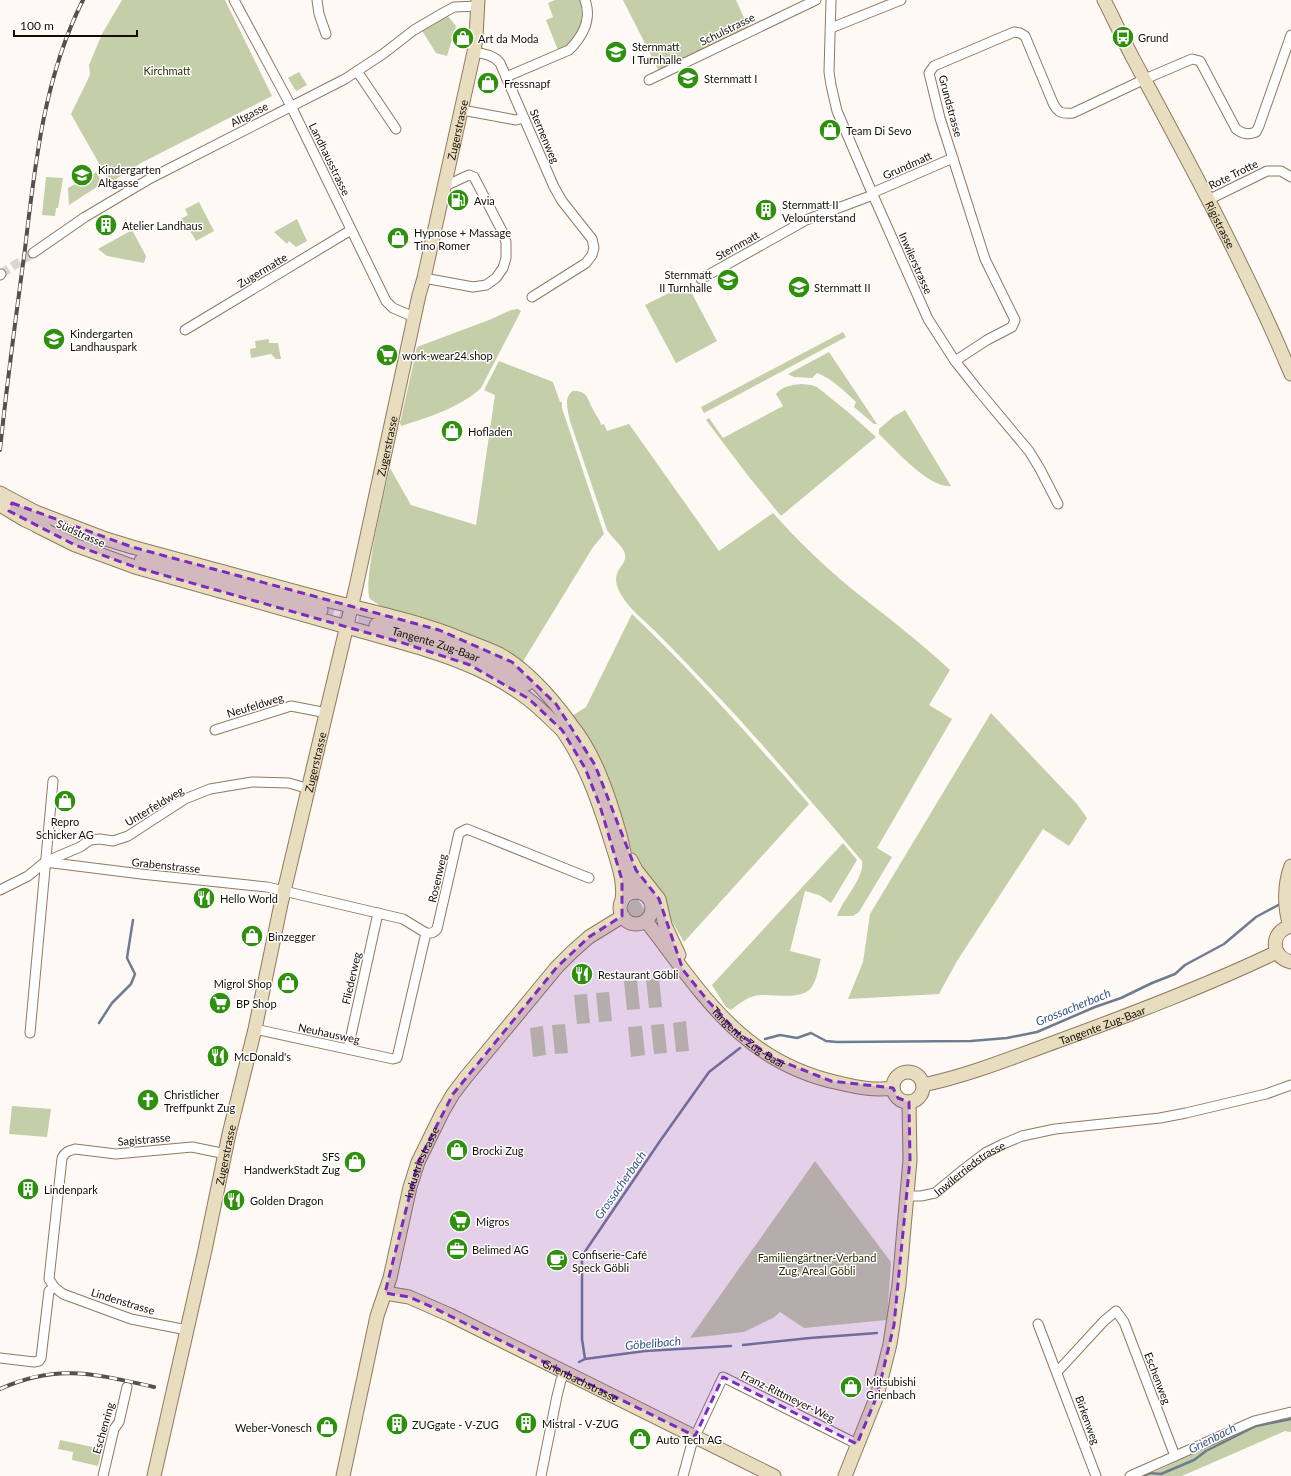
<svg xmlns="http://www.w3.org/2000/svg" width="1291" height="1476" viewBox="0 0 1291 1476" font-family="Lato,sans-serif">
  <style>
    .green { fill: #c4cea8 }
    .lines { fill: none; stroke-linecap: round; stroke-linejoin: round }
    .stream { stroke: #6e7c91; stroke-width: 2.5 }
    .street-tunnel { stroke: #dbd6d0; stroke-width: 9; stroke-dasharray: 9 4.5; stroke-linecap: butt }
    .secondary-tunnel { stroke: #dbd6d0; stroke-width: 13; stroke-dasharray: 13 6; stroke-linecap: butt }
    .street-casing { stroke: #907960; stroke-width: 11 }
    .secondary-casing { stroke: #907960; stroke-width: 15 }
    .street { stroke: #fff; stroke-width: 9 }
    .secondary { stroke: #e8ddbf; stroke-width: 13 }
    .rail-casing { stroke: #575049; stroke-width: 4 }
    .rail { stroke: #fff; stroke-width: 2.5; stroke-dasharray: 8; stroke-linecap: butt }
    .marked { fill: #7b2cbf; fill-opacity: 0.2; stroke: #7b2cbf; stroke-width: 3; stroke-dasharray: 8 5; stroke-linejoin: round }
    .labels { text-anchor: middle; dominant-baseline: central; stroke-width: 3; stroke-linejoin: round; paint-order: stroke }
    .street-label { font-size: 11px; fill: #150d05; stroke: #fff }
    .poi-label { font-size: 11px; fill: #150d05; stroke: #fff; text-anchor: start }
    .park-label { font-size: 11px; fill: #262e00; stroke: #fff }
    .water-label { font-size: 12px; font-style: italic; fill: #335582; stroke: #fff }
  </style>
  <rect width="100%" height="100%" fill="#fef9f4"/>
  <g class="green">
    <path d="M122,0H225L272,96L141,163L110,183L71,114L90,75L89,65L102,34Z"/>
    <path d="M555,0H580C584,14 582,31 571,41C568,45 562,47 558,50L546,20L553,17L548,3Z"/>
    <path d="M623,0H736L748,27L659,71Z"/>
    <path d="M447,15L456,26L447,56L436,53L421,29Z"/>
    <path d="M299,72L307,85L296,91L288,78Z"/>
    <path d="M96,172L103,183L69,205L68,188Z"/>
    <path d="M46,177L63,178L58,208H56L55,216L42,215Z"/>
    <path d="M199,202L214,231L196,241C192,232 186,228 181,219L188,215L185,209Z"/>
    <path d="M297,219L307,241L296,247L289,241L287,244L274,232Z"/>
    <path d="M132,230L146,256L144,263L107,256L98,249Z"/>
    <path d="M687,284L717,341L676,363L645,305Z"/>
    <path d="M518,309L521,311L481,388C461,407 427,418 401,426L400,423L417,347L489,320L511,310Z"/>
    <path d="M843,332L846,337L704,413L701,407Z"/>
    <path d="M269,339V343H278L281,359H276L271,354L251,358L250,349L256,348L255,341Z"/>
    <path d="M829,352L877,424H874L854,407L856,402C844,391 833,379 817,373L812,378L794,377L788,374Z"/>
    <path d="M499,361L553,382L560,402H562V408L604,534L593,547L522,663L382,607L370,599C362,584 385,489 390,468L411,505L476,525L495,395L484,390Z"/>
    <path d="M801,384L811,385L817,387L848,412L876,437L781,516L749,477L706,420L709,418L723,438L783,406L776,394C783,386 791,385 801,384Z"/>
    <path d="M573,391C588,390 588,401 594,411C596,416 600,419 601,425L604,424L607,431L629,424L719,551L773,513C798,541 824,566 853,590C886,616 919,641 950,670L929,705L952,719L877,848L892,857L859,912L853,916H837C842,900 865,878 862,861C812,803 763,743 710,688C692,669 674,650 655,631C644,620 630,610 622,596C606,570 628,567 625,554C624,547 612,538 607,530L570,421C568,411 563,397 573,391Z"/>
    <path d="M905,410L951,486C928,488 895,449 879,434V429L893,417Z"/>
    <path d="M632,614C695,674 752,739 809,804L684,942L633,855L572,716L586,707Z"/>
    <path d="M991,713L1077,804L1087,818L1069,846L1043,829L957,961L939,994L848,999L863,962L870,914Z"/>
    <path d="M843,843L857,860L831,903L819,895L805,891L790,951L821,959C818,968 817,981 811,988C799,1002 770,992 754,996C745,999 738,1004 731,1010L726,1007L712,985Z"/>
    <path d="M638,899L645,911L640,917H634L628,912L627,906L633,900Z"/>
    <path d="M659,978L662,1007L649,1008L646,979Z"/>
    <path d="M637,980L640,1009L627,1010L624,981Z"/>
    <path d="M609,992L612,1021L599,1022L596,993Z"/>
    <path d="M587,994L590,1023L577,1024L574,995Z"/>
    <path d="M686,1021L689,1051L676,1052L673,1023Z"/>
    <path d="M565,1024L568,1053L555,1054L552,1025Z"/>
    <path d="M664,1024L667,1053L654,1054L651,1025Z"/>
    <path d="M543,1026L546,1055L533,1057L530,1028Z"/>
    <path d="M642,1026L645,1055L631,1057L628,1027Z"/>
    <path d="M12,1106L51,1109L47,1137L9,1134Z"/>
    <path d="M815,1161L891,1262L887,1320L804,1328L780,1312L773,1318L744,1332L690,1338Z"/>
    <path d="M1280,1418L1291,1420V1432L1285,1431L1182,1476H1145L1251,1426Z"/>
    <path d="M60,1440L102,1449L98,1466L72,1460L73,1452L58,1449Z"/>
  </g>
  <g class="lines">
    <g class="stream">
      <path d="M99,1023L112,1003L131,984L135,974L127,958L133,920"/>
      <path d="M765,1039L780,1035L797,1038L811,1033L826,1041L837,1042L971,1041L1007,1038L1037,1032L1095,1007L1121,998L1152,983L1175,974L1185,965L1224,944L1256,917L1282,903"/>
      <path d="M743,1345L810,1338L877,1333"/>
      <path d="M585,1359L582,1339V1256L660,1141L709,1072L740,1048"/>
      <path d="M579,1362L585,1359L645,1351L731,1346"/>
      <path d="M1143,1476L1150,1473L1161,1474L1194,1460L1206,1451L1256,1426L1291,1419"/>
    </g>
    <path class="street-tunnel" d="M1,274L33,253"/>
    <path class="secondary-tunnel" d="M321,610L376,625"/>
    <g class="street-casing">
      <g id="street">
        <path d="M234,0L291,106L386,301L393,308L414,317"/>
        <path d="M317,0L319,14L326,34"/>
        <path d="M831,0L829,72L831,85L837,111L873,195L928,319L955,361L978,390L1029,451L1040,469L1058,504"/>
        <path d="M831,28L901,0"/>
        <path d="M474,52C484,54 494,55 500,63L554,187L562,201L592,239L594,248L592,255L586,263L532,297"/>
        <path d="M357,71L396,129"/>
        <path d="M506,77L569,50C583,36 592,19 585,0"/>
        <path d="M649,80L816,0"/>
        <path d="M462,110L516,120L524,118"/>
        <path d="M872,193L953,158"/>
        <path d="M1208,200L1267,171H1281L1291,177"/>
        <path d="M33,253L85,217L151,178L345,79L383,54L414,30L443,13L454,7L478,6"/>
        <path d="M0,275L1,274"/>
        <path d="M424,278L473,287L486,285L496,278L503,268L506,258V242L502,231L474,177L469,175L445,186"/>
        <path d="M701,279L806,220L873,195"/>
        <path d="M185,330L351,230"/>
        <path d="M955,361L987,340L1012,327L1015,320L985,259L940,118L929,73L934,66L1014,32L1020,33L1025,36L1053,103C1058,113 1062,114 1073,113L1145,79L1192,59L1200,61L1236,129C1243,134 1248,135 1256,132L1259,126L1291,35"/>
        <path d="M215,730L291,706L327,713"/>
        <path d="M45,862L141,874L267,887L403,919L426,933"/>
        <path d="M0,890L28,876L45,862L80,847L90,840L100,839L113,841L128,836L185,799L210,789L252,782L289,783L309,789"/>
        <path d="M426,933C431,934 434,933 437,929L459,833L467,829L589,878"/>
        <path d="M255,1029L393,1059L397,1058L426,933"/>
        <path d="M30,1033L53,781"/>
        <path d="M348,1049L378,913"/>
        <path id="s1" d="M907,1196H921L935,1193L964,1169L985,1153L1003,1144L1022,1136L1055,1129L1160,1118L1186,1113L1266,1094L1291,1085"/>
        <path d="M54,1287L49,1279L62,1158C65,1152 68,1151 75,1149L116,1154L192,1147L226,1154"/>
        <path d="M1038,1324L1096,1476"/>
        <path d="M0,1358L34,1362L39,1361L41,1358L49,1291L54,1287L63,1294L131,1319L187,1330"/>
        <path d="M1057,1372L1104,1321L1116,1311L1124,1322L1175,1456"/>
        <path d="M103,1476L114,1429L119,1422L127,1387"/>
        <path d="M541,1476L557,1396L561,1380L565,1372"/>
        <path d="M683,1476L692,1443L723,1377L857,1444"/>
        <path d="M1130,1476L1254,1421L1291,1412"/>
      </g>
    </g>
    <g class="secondary-casing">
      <g id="secondary">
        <path id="s2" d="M1104,0C1115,21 1124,42 1135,62C1190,164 1246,267 1291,374"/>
        <path d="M0,493L41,515"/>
        <path d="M0,505L25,520L45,529"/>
        <path d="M33,511L106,539L132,547C199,565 267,584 334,602C378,613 421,622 462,639C474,644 487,648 499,654C528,670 551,697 570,723"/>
        <path d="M37,526L75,545L135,567L400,642C446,655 490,670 528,699C540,708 551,720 562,730"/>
        <path d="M141,561L165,566L321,610"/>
        <path id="s3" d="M376,625C426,639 485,653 527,684"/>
        <path d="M564,717C593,746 609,796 620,835C625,854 627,876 639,892"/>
        <path d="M557,723C584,759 598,799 611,841C617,861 625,880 622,901"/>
        <path d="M631,860L636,870L659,899L665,925L679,955"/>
        <circle cx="636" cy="908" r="16"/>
        <path id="s4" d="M646,921C702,993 741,1062 839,1083C856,1087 875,1091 893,1088"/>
        <path d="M1290,926C1284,908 1284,884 1291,866"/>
        <path d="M1291,926C1270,931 1270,957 1291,962"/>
        <circle cx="908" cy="1087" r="15"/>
        <path id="s5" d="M923,1085C970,1075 1014,1057 1058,1041C1132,1014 1206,986 1277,952"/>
        <path id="s6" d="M385,1293L409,1297L450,1315L774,1476"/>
        <path id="s7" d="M154,1476L205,1250L229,1134L255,1029L281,904L356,587L419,295L424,278L474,52L476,37L478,0"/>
        <path id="s8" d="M343,1476L377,1316L390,1278L410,1187L418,1162L443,1111L453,1094L466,1077L557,967L572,952L589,937L623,916"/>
        <path d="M845,1476L877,1396L890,1344L899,1285L910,1160L909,1102"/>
      </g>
    </g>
    <use href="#street" class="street"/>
    <use href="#secondary" class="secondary"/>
    <g class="rail-casing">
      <g id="rail">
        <path d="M0,450C7,382 16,316 25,249C35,164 44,77 83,0"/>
        <path d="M0,1389C57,1363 95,1374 154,1387"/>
      </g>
    </g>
    <use href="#rail" class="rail"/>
  </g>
  <path class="marked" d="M12,503L132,547L439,630L512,662L556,704L595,765L636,870L659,899L683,970L708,1001L738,1033L773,1058L831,1081L893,1088L898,1098L909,1102L910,1160L894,1325L877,1396L857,1444L723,1377L695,1436L432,1307L409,1297L385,1293L418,1162L453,1094L557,967L589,937L622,916V880L600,806L585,768L562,730L529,699L470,665L400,642L135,567L75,545L9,511Z"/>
  <defs>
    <g id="bus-disc" transform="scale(1.15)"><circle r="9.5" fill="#2e900d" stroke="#fff"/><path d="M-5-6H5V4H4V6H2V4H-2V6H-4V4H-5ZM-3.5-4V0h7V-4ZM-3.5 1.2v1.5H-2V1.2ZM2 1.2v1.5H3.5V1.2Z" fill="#fff"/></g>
    <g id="shop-disc" transform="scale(1.15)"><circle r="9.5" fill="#2e900d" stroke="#fff"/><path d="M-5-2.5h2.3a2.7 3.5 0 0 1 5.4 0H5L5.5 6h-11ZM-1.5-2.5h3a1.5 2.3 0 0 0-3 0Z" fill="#fff"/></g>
    <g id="school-disc" transform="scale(1.15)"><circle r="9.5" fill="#2e900d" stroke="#fff"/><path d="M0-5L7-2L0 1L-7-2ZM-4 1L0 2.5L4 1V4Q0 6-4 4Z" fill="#fff"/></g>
    <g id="fuel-disc" transform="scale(1.15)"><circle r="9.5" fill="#2e900d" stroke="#fff"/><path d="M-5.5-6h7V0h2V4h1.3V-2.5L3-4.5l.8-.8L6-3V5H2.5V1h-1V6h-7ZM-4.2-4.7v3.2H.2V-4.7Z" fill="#fff"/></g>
    <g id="building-disc" transform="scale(1.15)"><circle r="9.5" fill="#2e900d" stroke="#fff"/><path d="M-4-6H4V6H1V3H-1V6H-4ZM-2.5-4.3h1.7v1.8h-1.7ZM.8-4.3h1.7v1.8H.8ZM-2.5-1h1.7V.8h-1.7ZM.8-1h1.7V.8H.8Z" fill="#fff"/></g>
    <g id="supermarket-disc" transform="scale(1.15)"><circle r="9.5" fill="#2e900d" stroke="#fff"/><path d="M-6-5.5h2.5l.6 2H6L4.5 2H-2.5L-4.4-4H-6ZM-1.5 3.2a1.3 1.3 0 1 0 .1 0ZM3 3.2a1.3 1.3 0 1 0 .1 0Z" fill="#fff"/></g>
    <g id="restaurant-disc" transform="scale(1.15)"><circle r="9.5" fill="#2e900d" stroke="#fff"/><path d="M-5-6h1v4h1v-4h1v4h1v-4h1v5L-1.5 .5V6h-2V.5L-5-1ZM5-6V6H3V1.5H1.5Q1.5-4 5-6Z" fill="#fff"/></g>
    <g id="church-disc" transform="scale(1.15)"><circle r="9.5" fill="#2e900d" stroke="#fff"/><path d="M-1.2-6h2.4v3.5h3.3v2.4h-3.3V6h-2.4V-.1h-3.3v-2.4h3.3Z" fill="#fff"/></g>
    <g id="office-disc" transform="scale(1.15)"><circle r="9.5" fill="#2e900d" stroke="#fff"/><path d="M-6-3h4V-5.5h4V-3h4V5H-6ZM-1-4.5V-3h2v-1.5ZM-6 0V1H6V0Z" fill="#fff"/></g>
    <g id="cafe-disc" transform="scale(1.15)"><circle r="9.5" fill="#2e900d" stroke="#fff"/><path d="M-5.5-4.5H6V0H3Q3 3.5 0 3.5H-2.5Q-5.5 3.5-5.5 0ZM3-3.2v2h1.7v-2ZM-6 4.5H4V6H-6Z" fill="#fff"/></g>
  </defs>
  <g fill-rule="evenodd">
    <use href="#bus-disc" x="1123" y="37"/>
    <use href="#shop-disc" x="463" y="38"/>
    <use href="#school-disc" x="616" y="52"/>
    <use href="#school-disc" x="688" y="78"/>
    <use href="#shop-disc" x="488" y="83"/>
    <use href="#shop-disc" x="830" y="130"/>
    <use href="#school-disc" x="82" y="175"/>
    <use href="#fuel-disc" x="458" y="200"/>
    <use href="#building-disc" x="766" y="210"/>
    <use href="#building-disc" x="106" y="225"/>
    <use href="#shop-disc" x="398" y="238"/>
    <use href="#school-disc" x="728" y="280"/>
    <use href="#school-disc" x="799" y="287"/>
    <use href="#school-disc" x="54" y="339"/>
    <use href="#supermarket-disc" x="387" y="355"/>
    <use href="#shop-disc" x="452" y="431"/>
    <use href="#shop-disc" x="65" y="801"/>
    <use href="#restaurant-disc" x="204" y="898"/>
    <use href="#shop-disc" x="252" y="936"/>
    <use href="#restaurant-disc" x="582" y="974"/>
    <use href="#shop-disc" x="288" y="983"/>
    <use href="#supermarket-disc" x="220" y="1003"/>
    <use href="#restaurant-disc" x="218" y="1056"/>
    <use href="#church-disc" x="148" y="1100"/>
    <use href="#shop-disc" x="457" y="1150"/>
    <use href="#shop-disc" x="355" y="1162"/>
    <use href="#building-disc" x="28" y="1189"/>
    <use href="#restaurant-disc" x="234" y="1200"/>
    <use href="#supermarket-disc" x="460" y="1221"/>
    <use href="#office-disc" x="457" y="1249"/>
    <use href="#cafe-disc" x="557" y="1260"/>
    <use href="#shop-disc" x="851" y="1387"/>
    <use href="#building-disc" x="526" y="1423"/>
    <use href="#building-disc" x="397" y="1424"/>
    <use href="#shop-disc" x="327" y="1427"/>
    <use href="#shop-disc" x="640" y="1439"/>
  </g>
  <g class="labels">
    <g class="street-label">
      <text transform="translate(727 29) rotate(-26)">Schulstrasse</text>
      <text transform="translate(951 106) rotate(75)">Grundstrasse</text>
      <text transform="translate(249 114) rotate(-27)">Altgasse</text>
      <text stroke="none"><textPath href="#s7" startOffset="1380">Zugerstrasse</textPath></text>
      <text transform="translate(545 136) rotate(67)">Sternenweg</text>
      <text transform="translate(330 159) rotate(64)">Landhausstrasse</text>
      <text transform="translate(907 165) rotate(-24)">Grundmatt</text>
      <text transform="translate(1233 174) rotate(-26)">Rote Trotte</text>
      <text stroke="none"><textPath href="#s2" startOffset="253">Rigistrasse</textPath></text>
      <text transform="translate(737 245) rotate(-29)">Sternmatt</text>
      <text transform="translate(916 263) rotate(66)">Inwilerstrasse</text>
      <text transform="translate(262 270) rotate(-31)">Zugermatte</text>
      <text stroke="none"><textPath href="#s7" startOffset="1056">Zugerstrasse</textPath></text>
      <text transform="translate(81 533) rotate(24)">Südstrasse</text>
      <text stroke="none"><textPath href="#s3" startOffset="63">Tangente Zug-Baar</textPath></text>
      <text transform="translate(255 705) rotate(-17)">Neufeldweg</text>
      <text stroke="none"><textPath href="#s7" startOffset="732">Zugerstrasse</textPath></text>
      <text transform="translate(154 806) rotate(-31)">Unterfeldweg</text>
      <text transform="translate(166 865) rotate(6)">Grabenstrasse</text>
      <text transform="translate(437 878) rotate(-77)">Rosenweg</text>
      <text transform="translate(351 978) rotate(-77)">Fliederweg</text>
      <text stroke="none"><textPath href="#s5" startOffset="189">Tangente Zug-Baar</textPath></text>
      <text transform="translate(329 1033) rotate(12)">Neuhausweg</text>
      <text stroke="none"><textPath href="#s4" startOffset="156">Tangente Zug-Baar</textPath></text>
      <text transform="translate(144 1139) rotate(-5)">Sagistrasse</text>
      <text stroke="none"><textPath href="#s7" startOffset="329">Zugerstrasse</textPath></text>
      <text stroke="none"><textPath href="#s8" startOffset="324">Industriestrasse</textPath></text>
      <text stroke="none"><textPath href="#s1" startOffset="71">Inwilerriedstrasse</textPath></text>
      <text transform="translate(123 1301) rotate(17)">Lindenstrasse</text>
      <text transform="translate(1158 1378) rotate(69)">Eschenweg</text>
      <text stroke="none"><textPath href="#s6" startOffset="215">Grienbachstrasse</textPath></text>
      <text transform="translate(788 1396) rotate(26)">Franz-Rittmeyer-Weg</text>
      <text transform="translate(1088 1420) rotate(70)">Birkenweg</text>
      <text transform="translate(103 1428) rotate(-74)">Eschenring</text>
    </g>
    <g class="poi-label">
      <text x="1138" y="37">Grund</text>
      <text x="478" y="38">Art da Moda</text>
      <text x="632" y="46">Sternmatt<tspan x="632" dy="13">I Turnhalle</tspan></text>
      <text x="704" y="78">Sternmatt I</text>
      <text x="504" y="83">Fressnapf</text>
      <text x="846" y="130">Team Di Sevo</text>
      <text x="98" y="169">Kindergarten<tspan x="98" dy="13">Altgasse</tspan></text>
      <text x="474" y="200">Avia</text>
      <text x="782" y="204">Sternmatt II<tspan x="782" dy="13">Velounterstand</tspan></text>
      <text x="122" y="225">Atelier Landhaus</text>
      <text x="414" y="232">Hypnose + Massage<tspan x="414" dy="13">Tino Romer</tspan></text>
      <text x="712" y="274" text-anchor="end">Sternmatt<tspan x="712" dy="13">II Turnhalle</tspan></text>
      <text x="814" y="287">Sternmatt II</text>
      <text x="70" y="333">Kindergarten<tspan x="70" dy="13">Landhauspark</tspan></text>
      <text x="402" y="355">work-wear24.shop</text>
      <text x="468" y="431">Hofladen</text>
      <text x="65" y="821" text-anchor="middle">Repro<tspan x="65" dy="13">Schicker AG</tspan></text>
      <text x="220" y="898">Hello World</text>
      <text x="268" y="936">Binzegger</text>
      <text x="598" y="974">Restaurant Göbli</text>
      <text x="272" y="983" text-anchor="end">Migrol Shop</text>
      <text x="236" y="1003">BP Shop</text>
      <text x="234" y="1056">McDonald's</text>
      <text x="164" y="1094">Christlicher<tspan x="164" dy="13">Treffpunkt Zug</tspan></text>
      <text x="472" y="1150">Brocki Zug</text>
      <text x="340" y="1156" text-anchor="end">SFS<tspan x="340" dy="13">HandwerkStadt Zug</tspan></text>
      <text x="44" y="1189">Lindenpark</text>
      <text x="250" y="1200">Golden Dragon</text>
      <text x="476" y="1221">Migros</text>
      <text x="472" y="1249">Belimed AG</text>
      <text x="572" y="1254">Confiserie-Café<tspan x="572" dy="13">Speck Göbli</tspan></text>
      <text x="866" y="1381">Mitsubishi<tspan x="866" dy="13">Grienbach</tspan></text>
      <text x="542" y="1423">Mistral - V-ZUG</text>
      <text x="412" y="1424">ZUGgate - V-ZUG</text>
      <text x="312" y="1427" text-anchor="end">Weber-Vonesch</text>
      <text x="656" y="1439">Auto Tech AG</text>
    </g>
    <g class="park-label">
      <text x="167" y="70">Kirchmatt</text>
      <text x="817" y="1257">Familiengärtner-Verband<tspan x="817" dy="13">Zug, Areal Göbli</tspan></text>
    </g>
    <g class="water-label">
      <text transform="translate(1073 1007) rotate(-22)">Grossacherbach</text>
      <text transform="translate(620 1185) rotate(-55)">Grossacherbach</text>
      <text transform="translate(653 1343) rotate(-5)">Göbelibach</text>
      <text transform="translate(1212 1438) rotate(-27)">Grienbach</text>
    </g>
  </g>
  <path d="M14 30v6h123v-6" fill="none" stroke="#150d05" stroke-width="2"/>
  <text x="20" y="30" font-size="12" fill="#150d05" stroke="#ffffff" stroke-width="3" paint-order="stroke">100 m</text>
</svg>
